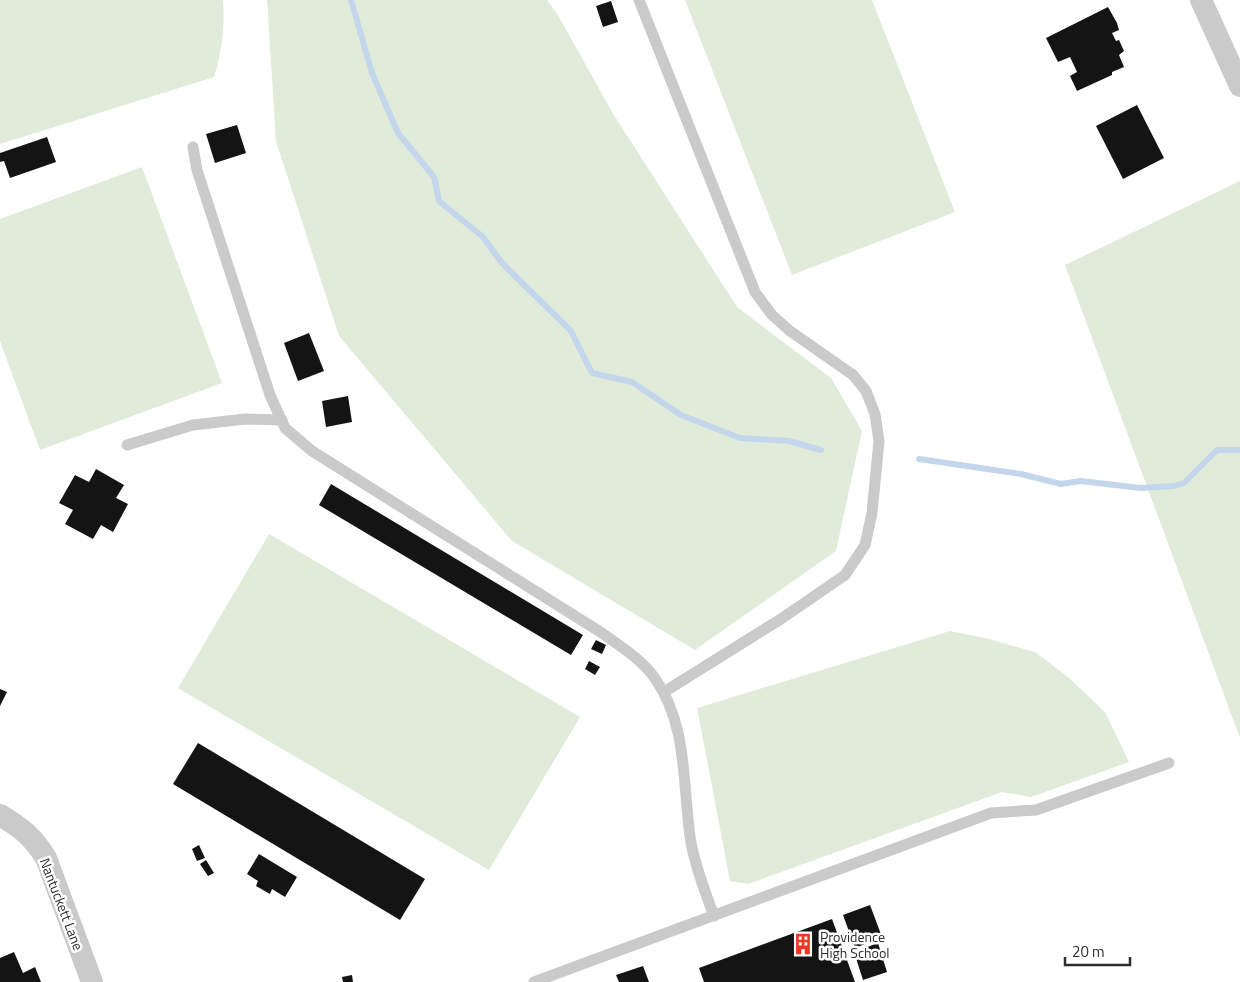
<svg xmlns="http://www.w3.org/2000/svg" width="1240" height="982" viewBox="0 0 1240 982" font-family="'Titillium Web',sans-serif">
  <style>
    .green { fill: #e0ebd9 }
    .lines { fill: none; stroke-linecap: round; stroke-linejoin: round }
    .stream { stroke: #c4d6ec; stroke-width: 6 }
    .building { fill: #141414 }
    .service { stroke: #cacaca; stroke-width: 11 }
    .minor { stroke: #cacaca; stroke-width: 22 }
    .labels { text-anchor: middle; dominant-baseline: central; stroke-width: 5; stroke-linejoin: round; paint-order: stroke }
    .street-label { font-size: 14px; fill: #2d2d2d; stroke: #fff }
    .poi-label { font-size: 14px; fill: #2d2d2d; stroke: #fff; text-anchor: start }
  </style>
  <rect width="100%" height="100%" fill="#fff"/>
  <g class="green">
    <path d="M0,0H223C225,27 222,51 214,77L0,144Z"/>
    <path d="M267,0H547L558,15L612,112L737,307L831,378L862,431L836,551L695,650L512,541L339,336L276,141Z"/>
    <path d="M685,0H872L955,212L792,275Z"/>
    <path d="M142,167L222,383L40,450L0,341V219Z"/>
    <path d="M1240,181V738L1065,265Z"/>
    <path d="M269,534L580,717L489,870L178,688Z"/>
    <path d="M950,631L985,638L1035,652L1068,677L1105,712L1129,762L1031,797L1002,792L748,884L730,881L697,708Z"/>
  </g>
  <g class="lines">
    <g class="stream">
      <path d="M351,0L372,73L398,133L434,177L439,201L483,237L502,263L571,331L592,373L632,382L681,415L740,438L789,441L821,450"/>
      <path d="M919,459L1021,474L1061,484L1081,481L1141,488L1174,486L1184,483L1217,450H1240"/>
    </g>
  </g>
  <g class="building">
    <path d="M611,1L618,22L603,27L596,6Z"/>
    <path d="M1108,7L1117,23L1119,30L1112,33L1116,41L1119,40L1124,51L1119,55L1124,67L1112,72V75L1077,91L1070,76L1077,72L1070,57L1058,62L1046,38Z"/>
    <path d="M1137,105L1164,158L1123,179L1096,126Z"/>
    <path d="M237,125L246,153L215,163L206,134Z"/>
    <path d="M47,137L56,162L10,178L4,161L0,162V153Z"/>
    <path d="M309,333L324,371L298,381L284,343Z"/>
    <path d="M348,396L352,422L326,427L322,401Z"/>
    <path d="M96,469L124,485L116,498L128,504L113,532L101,525L93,539L65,524L73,510L59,503L75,475L89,482Z"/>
    <path d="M331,484L583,635L571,655L319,505Z"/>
    <path d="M596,640L606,645L602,654L591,649Z"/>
    <path d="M589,661L600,667L595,675L585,669Z"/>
    <path d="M0,689L7,692L0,706Z"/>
    <path d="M198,743L425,879L400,920L173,784Z"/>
    <path d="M199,845L205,858L197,861L192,849Z"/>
    <path d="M259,854L297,877L285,897L272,889L270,894L256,886L258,881L247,874Z"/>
    <path d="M206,860L214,873L208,876L200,864Z"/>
    <path d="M870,905L882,937L855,948L843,915Z"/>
    <path d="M832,919L855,982H704L699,968Z"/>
    <path d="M878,943L887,972L863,980L854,952Z"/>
    <path d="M14,952L23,973L35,967L41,982H0V958Z"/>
    <path d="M643,966L649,982H619L616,975Z"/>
    <path d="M352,975L353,982H343L342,977Z"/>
  </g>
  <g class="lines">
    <g class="service">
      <path d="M639,0L755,292L772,315L790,331L853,375L866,391L875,414L879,441L872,513L865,545L845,575L781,619L664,692"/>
      <path d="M193,147L197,170L270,395L285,428L312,451L602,633C620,646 641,659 654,677C689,725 682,787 691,843C696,868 705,892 714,916"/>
      <path d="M127,445L193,425L245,419L282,420"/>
      <path d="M534,982L991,813L1036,810L1169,763"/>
    </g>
    <g class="minor">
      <path d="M1201,0L1240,86"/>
      <path d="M0,815C23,829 32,836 46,858L92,982"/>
    </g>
  </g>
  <defs>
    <g id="building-bare" transform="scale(1.725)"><path d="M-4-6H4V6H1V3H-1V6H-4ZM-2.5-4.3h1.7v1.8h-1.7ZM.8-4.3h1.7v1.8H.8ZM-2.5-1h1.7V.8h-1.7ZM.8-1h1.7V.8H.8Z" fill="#ec3626" stroke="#fff" stroke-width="2.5" paint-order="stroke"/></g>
  </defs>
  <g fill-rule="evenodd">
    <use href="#building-bare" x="803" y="944"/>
  </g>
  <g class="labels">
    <g class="street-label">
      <text transform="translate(62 904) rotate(69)">Nantuckett Lane</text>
    </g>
    <g class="poi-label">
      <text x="820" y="936">Providence<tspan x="820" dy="16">High School</tspan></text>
    </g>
  </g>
  <path d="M1065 957v8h65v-8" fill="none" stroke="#2d2d2d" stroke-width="2.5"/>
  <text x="1072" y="957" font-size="15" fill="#2d2d2d" stroke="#ffffff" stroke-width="4" paint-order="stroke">20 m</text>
</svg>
